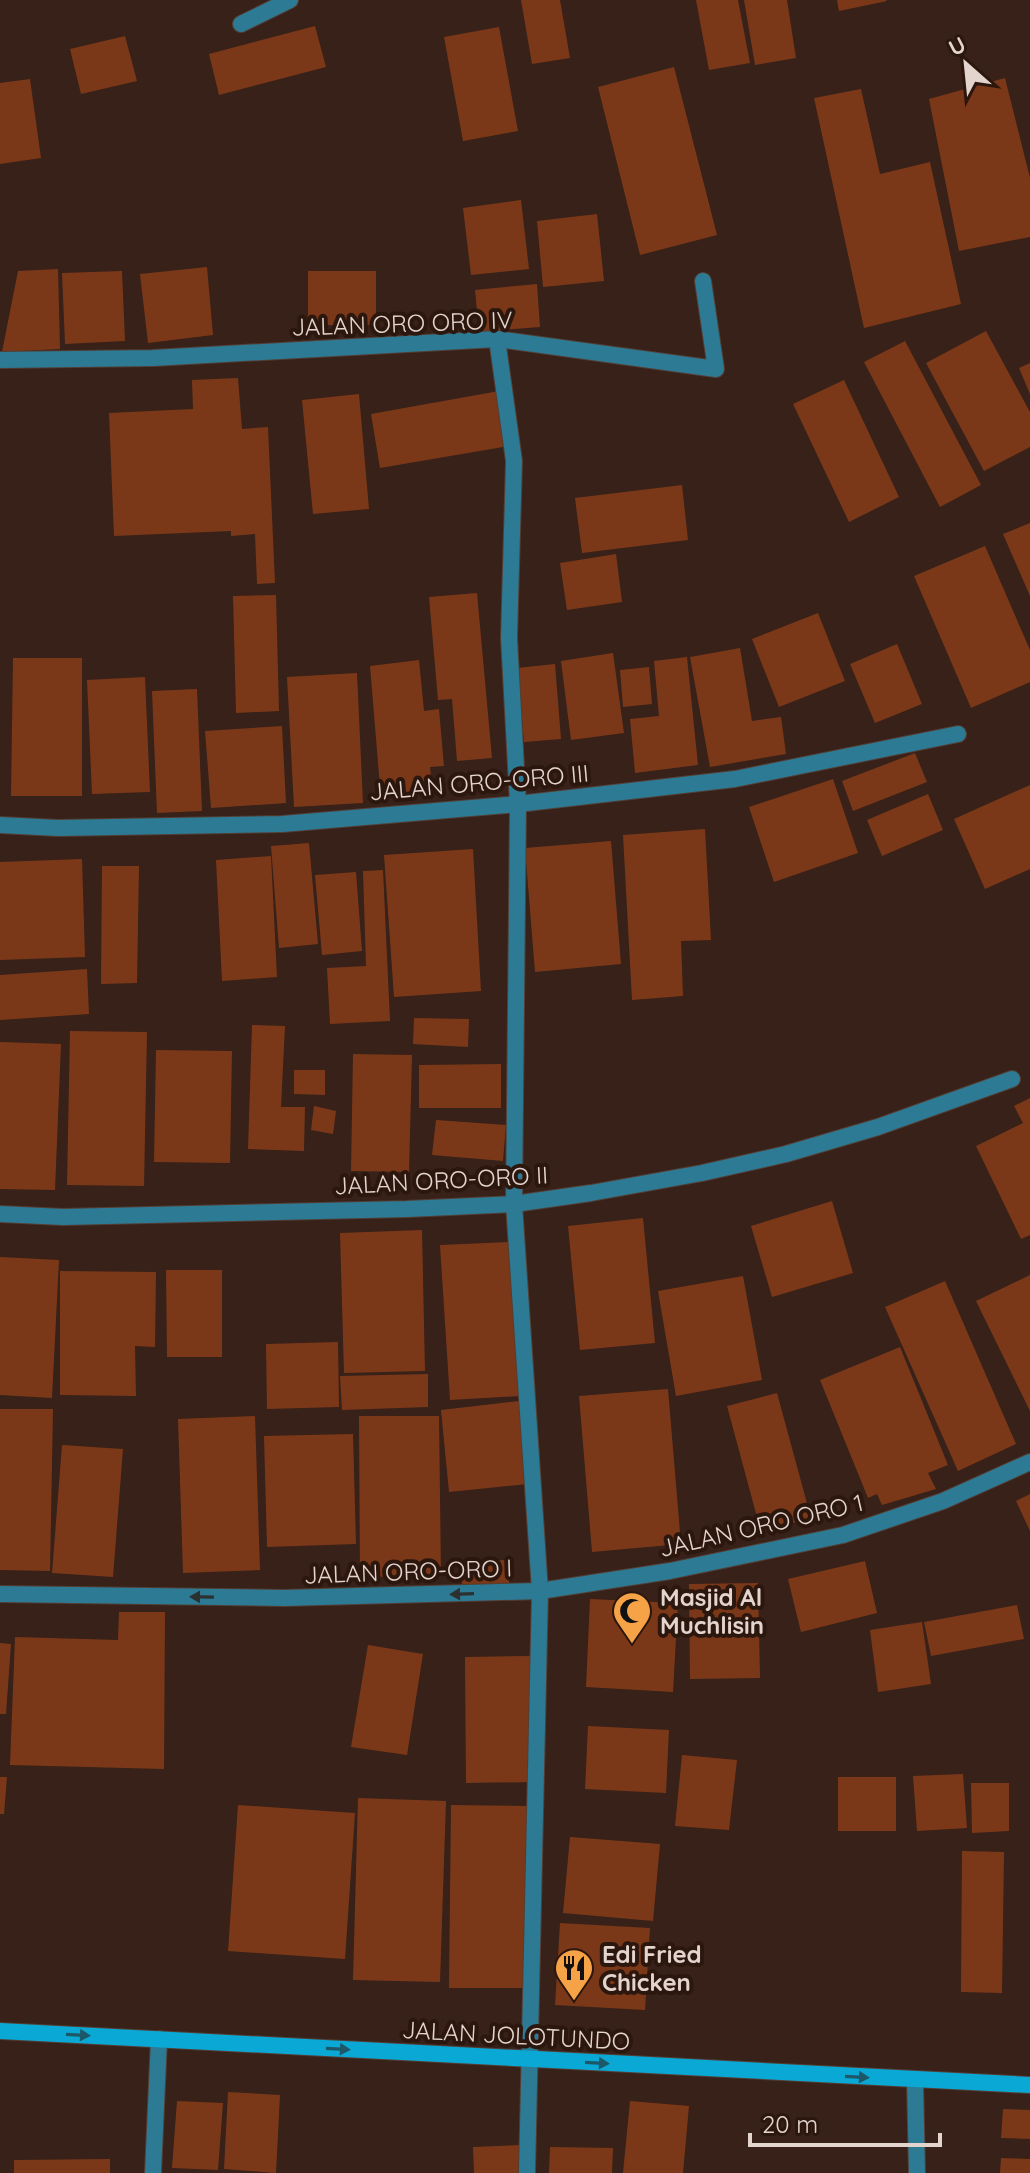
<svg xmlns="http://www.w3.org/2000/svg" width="1030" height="2173" viewBox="0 0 1030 2173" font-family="Quicksand,sans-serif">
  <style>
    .building { fill: #7b3819 }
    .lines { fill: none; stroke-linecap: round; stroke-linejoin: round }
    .street-casing { stroke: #533e35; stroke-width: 18 }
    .secondary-casing { stroke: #533e35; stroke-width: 18 }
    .street { stroke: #2d7a95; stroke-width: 16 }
    .secondary { stroke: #0aa8d5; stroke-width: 16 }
    .oneway { fill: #2c3030 }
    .oneway2 { fill: #1d5868 }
    .labels { text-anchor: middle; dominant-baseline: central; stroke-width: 8; stroke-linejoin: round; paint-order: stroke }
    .street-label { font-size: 24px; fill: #e3d4ce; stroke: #2c170e }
    .poi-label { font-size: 24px; font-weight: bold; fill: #e3d4ce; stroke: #2c170e; text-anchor: start }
  </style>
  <rect width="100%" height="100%" fill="#372118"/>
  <g class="building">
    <path d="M521,0H560L570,58L532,64Z"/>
    <path d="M696,0H738L750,63L709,70Z"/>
    <path d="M744,0H787L796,58L755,65Z"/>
    <path d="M837,0H886L887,1L839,11Z"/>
    <path d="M315,26L326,67L219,95L209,54Z"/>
    <path d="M499,27L518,131L463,141L444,37Z"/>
    <path d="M125,36L137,81L81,94L70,49Z"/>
    <path d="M674,67L717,235L640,255L598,87Z"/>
    <path d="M1005,78L1030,178V237L959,251L929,99Z"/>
    <path d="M30,79L41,158L0,164V83Z"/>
    <path d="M861,89L880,174L930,162L961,304L864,328L814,98Z"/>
    <path d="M521,200L529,269L471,275L463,208Z"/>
    <path d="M597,214L604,281L543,287L537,221Z"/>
    <path d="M207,267L213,335L148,343L140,274Z"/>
    <path d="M58,269L60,349L2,352L18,271Z"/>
    <path d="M122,271L125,341L65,344L62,273Z"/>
    <rect x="308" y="271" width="68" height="54"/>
    <path d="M537,284L540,327L479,332L475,290Z"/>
    <path d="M986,331L1030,412V447L984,471L926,363Z"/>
    <path d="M905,341L981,485L940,507L864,362Z"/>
    <path d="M1030,363V394L1019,368Z"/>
    <path d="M238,378L242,429L268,427L275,583L257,584L255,534L231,536V531L114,536L109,413L193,409L192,380Z"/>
    <path d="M844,380L899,497L849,522L793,404Z"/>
    <path d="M499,391L509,446L380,468L371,414Z"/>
    <path d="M359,394L369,509L313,514L302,400Z"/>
    <path d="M682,485L688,540L582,553L575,498Z"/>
    <path d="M1030,523V596L1003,534Z"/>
    <path d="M985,546L1030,650V682L971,708L914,576Z"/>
    <path d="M616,554L622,602L567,610L560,563Z"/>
    <path d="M477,593L492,758L457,761L452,699L438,700L429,597Z"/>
    <path d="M276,595L279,711L236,713L233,596Z"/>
    <path d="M818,613L845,681L779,707L752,639Z"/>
    <path d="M897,644L922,704L875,723L850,664Z"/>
    <path d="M740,648L752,721L781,717L786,754L710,767L690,657Z"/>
    <path d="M613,653L624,733L571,740L561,661Z"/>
    <path d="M687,657L698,765L635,773L630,719L659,716L654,661Z"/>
    <path d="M13,658H82V796H11Z"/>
    <path d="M419,660L424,711L439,709L444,766L430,767L433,794L381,799L370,666Z"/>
    <path d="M555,664L561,739L524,742L517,668Z"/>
    <path d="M649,667L652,704L623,707L620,670Z"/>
    <path d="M357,673L363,803L294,807L287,677Z"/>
    <path d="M145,677L150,792L92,794L87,680Z"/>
    <path d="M197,689L202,811L157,813L152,691Z"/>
    <path d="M282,726L286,803L211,808L205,731Z"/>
    <path d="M915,753L927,782L853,811L842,781Z"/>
    <path d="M833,779L858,853L774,882L749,807Z"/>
    <path d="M1030,785V869L985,889L954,819Z"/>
    <path d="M928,794L943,830L882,856L867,820Z"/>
    <path d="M705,829L711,940L681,941L683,996L632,1000L623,835Z"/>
    <path d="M611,841L621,964L535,972L525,848Z"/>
    <path d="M309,843L318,944L279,948L271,846Z"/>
    <path d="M473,849L481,991L394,997L384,855Z"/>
    <path d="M271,856L277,977L222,981L216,860Z"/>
    <path d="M82,859L85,957L0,960V862Z"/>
    <path d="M102,866H139L137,983L101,984Z"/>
    <path d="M383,870L390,1021L330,1024L327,968L366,966L363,871Z"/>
    <path d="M356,872L362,951L322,955L315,875Z"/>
    <path d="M87,969L89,1014L0,1020V975Z"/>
    <path d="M414,1018L469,1019L468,1047L413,1044Z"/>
    <path d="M252,1025L285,1026L281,1107H305L304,1151L248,1149Z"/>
    <path d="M70,1031L147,1032L144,1186L67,1185Z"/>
    <path d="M0,1042L61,1044L55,1190L0,1189Z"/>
    <path d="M156,1050L232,1051L230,1163L154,1162Z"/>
    <path d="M353,1054L412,1055L409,1172L351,1171Z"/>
    <path d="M501,1064V1108H419V1065Z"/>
    <path d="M294,1070H325V1095L294,1094Z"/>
    <path d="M1030,1098V1235L1021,1239L976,1146L1023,1123L1014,1106Z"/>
    <path d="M314,1106L336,1111L333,1134L311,1130Z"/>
    <path d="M436,1120L506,1125L503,1161L432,1155Z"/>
    <path d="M832,1201L853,1273L772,1297L751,1226Z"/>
    <path d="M643,1218L655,1343L580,1350L568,1226Z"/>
    <path d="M422,1230L425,1371L344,1373L340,1233Z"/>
    <path d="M509,1242L519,1396L450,1400L440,1245Z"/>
    <path d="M0,1257L59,1260L52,1398L0,1395Z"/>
    <path d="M166,1270H222V1357H167Z"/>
    <path d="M60,1271L156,1272L155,1347L135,1346L136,1396L60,1395Z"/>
    <path d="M1030,1275V1411L976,1301Z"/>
    <path d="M743,1276L762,1380L676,1396L658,1291Z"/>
    <path d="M945,1281L1016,1444L958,1471L885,1307Z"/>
    <path d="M338,1342L339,1407L267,1409L266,1344Z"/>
    <path d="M900,1347L948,1465L928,1473L936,1489L882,1505L877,1494L868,1498L820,1380Z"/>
    <path d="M428,1374V1407L342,1410L340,1376Z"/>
    <path d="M668,1389L681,1544L592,1552L579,1396Z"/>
    <path d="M777,1393L811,1518L761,1532L727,1406Z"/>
    <path d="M519,1401L528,1484L449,1492L441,1410Z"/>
    <path d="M0,1409H53L50,1571L0,1570Z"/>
    <path d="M255,1416L260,1570L183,1573L178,1419Z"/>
    <path d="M359,1416H439L441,1576L360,1577Z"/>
    <path d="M353,1434L356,1544L267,1547L264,1436Z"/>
    <path d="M62,1445L123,1449L113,1577L52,1573Z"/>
    <path d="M1030,1494V1531L1016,1501Z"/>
    <path d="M509,1560V1588H462V1561Z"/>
    <path d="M865,1561L877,1613L801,1632L788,1579Z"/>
    <path d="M758,1583L760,1678L690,1679L689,1584Z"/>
    <path d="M590,1599L678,1603L673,1692L586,1687Z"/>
    <path d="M1017,1605L1024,1639L931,1656L924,1622Z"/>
    <path d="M119,1612H165L164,1769L10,1765L15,1637L118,1640Z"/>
    <path d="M922,1622L931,1684L878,1692L870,1630Z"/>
    <path d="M0,1643L11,1644L6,1714H0Z"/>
    <path d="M368,1645L423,1654L407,1755L351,1747Z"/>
    <path d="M533,1656L534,1782L466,1783L465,1657Z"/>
    <path d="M588,1726L669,1730L666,1793L585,1789Z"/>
    <path d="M682,1755L737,1760L729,1830L675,1826Z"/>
    <path d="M963,1774L967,1828L917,1831L913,1776Z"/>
    <path d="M0,1777H7L4,1814H0Z"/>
    <rect x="838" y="1777" width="58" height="54"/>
    <path d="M971,1783H1009V1831L972,1833Z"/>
    <path d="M358,1798L446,1801L440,1982L353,1980Z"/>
    <path d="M238,1805L355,1813L345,1959L228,1951Z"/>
    <path d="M451,1805L529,1806L527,1988H449Z"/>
    <path d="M570,1837L660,1844L653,1921L563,1913Z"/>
    <path d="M962,1851L1004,1852L1002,1993L961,1992Z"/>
    <path d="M560,1923L650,1928L645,2010L555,2005Z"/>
    <path d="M228,2092L280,2095L276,2173L224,2169Z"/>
    <path d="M177,2101L223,2103L218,2170L172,2168Z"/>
    <path d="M630,2101L689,2106L683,2173H623Z"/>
    <path d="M1003,2109L1030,2110V2139L1001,2138Z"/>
    <path d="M520,2145L521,2173H474L473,2147Z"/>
    <path d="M550,2147L613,2148L612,2173H549Z"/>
    <path d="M1001,2158L1030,2159V2173H1000Z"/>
    <path d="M110,2159V2173H14V2160Z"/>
  </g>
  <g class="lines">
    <g class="street-casing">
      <g id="street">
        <path d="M241,24L290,0"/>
        <path d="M497,339L514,461L509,638L518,804L514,1204L540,1591L527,2173"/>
        <path d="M0,360L153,358L497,339L716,369L703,281"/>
        <path d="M0,825L58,828L282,824L518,804L735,779L958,734"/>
        <path d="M0,1214L63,1217L407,1209L514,1204L591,1193L702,1173L786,1154L878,1127L1012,1079"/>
        <path d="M0,1594L284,1598L540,1591L670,1571L843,1535L943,1501L1030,1462"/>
        <path d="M915,2080L917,2173"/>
        <path d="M153,2173L159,2039"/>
      </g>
    </g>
    <g class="secondary-casing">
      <path id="secondary" d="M0,2031L1030,2085"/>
    </g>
    <use href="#street" class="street"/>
    <use href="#secondary" class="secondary"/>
  </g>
  <defs><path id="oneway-solid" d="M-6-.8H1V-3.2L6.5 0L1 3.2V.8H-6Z" transform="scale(2)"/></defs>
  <g class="oneway">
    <use href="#oneway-solid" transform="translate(462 1594) rotate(178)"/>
    <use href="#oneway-solid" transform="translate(202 1597) rotate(-179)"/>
  </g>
  <g class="oneway2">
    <use href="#oneway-solid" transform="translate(78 2035) rotate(3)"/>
    <use href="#oneway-solid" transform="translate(338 2049) rotate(3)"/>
    <use href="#oneway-solid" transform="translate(597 2063) rotate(3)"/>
    <use href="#oneway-solid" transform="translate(857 2077) rotate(3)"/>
  </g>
  <defs>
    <g id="mosque-pin" transform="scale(2)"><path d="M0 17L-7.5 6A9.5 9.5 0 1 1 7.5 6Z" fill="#f6a246" stroke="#2c170e"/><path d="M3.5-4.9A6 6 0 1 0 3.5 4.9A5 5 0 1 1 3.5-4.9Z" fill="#111"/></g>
    <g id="restaurant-pin" transform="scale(2)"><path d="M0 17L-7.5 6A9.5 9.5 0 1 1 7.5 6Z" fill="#f6a246" stroke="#2c170e"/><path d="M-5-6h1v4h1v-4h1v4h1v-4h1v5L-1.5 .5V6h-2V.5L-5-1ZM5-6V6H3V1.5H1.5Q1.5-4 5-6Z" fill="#111"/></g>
  </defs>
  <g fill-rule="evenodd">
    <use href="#mosque-pin" x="632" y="1611"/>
    <use href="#restaurant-pin" x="574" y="1968"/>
  </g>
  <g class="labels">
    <g class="street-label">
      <text transform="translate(402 323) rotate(-2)">JALAN ORO ORO IV</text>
      <text transform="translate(479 782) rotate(-5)">JALAN ORO-ORO III</text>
      <text transform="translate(441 1180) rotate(-3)">JALAN ORO-ORO II</text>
      <text transform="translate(761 1525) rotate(-13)">JALAN ORO ORO 1</text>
      <text transform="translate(408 1571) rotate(-2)">JALAN ORO-ORO I</text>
      <text transform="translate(516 2035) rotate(3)">JALAN JOLOTUNDO</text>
    </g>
    <g class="poi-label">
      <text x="660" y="1597">Masjid Al<tspan x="660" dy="28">Muchlisin</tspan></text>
      <text x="602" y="1954">Edi Fried<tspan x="602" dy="28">Chicken</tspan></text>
    </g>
  </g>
  <g transform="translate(966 64) rotate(333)" stroke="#2c170e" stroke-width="6" paint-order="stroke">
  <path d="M0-6L14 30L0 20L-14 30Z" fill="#e3d4ce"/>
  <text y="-12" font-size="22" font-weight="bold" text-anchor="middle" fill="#e3d4ce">U</text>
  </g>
  <path d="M750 2133v12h190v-12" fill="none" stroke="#e3d4ce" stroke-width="4"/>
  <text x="762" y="2133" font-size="24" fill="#e3d4ce" stroke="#2c170e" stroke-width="6" paint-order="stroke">20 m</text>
</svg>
